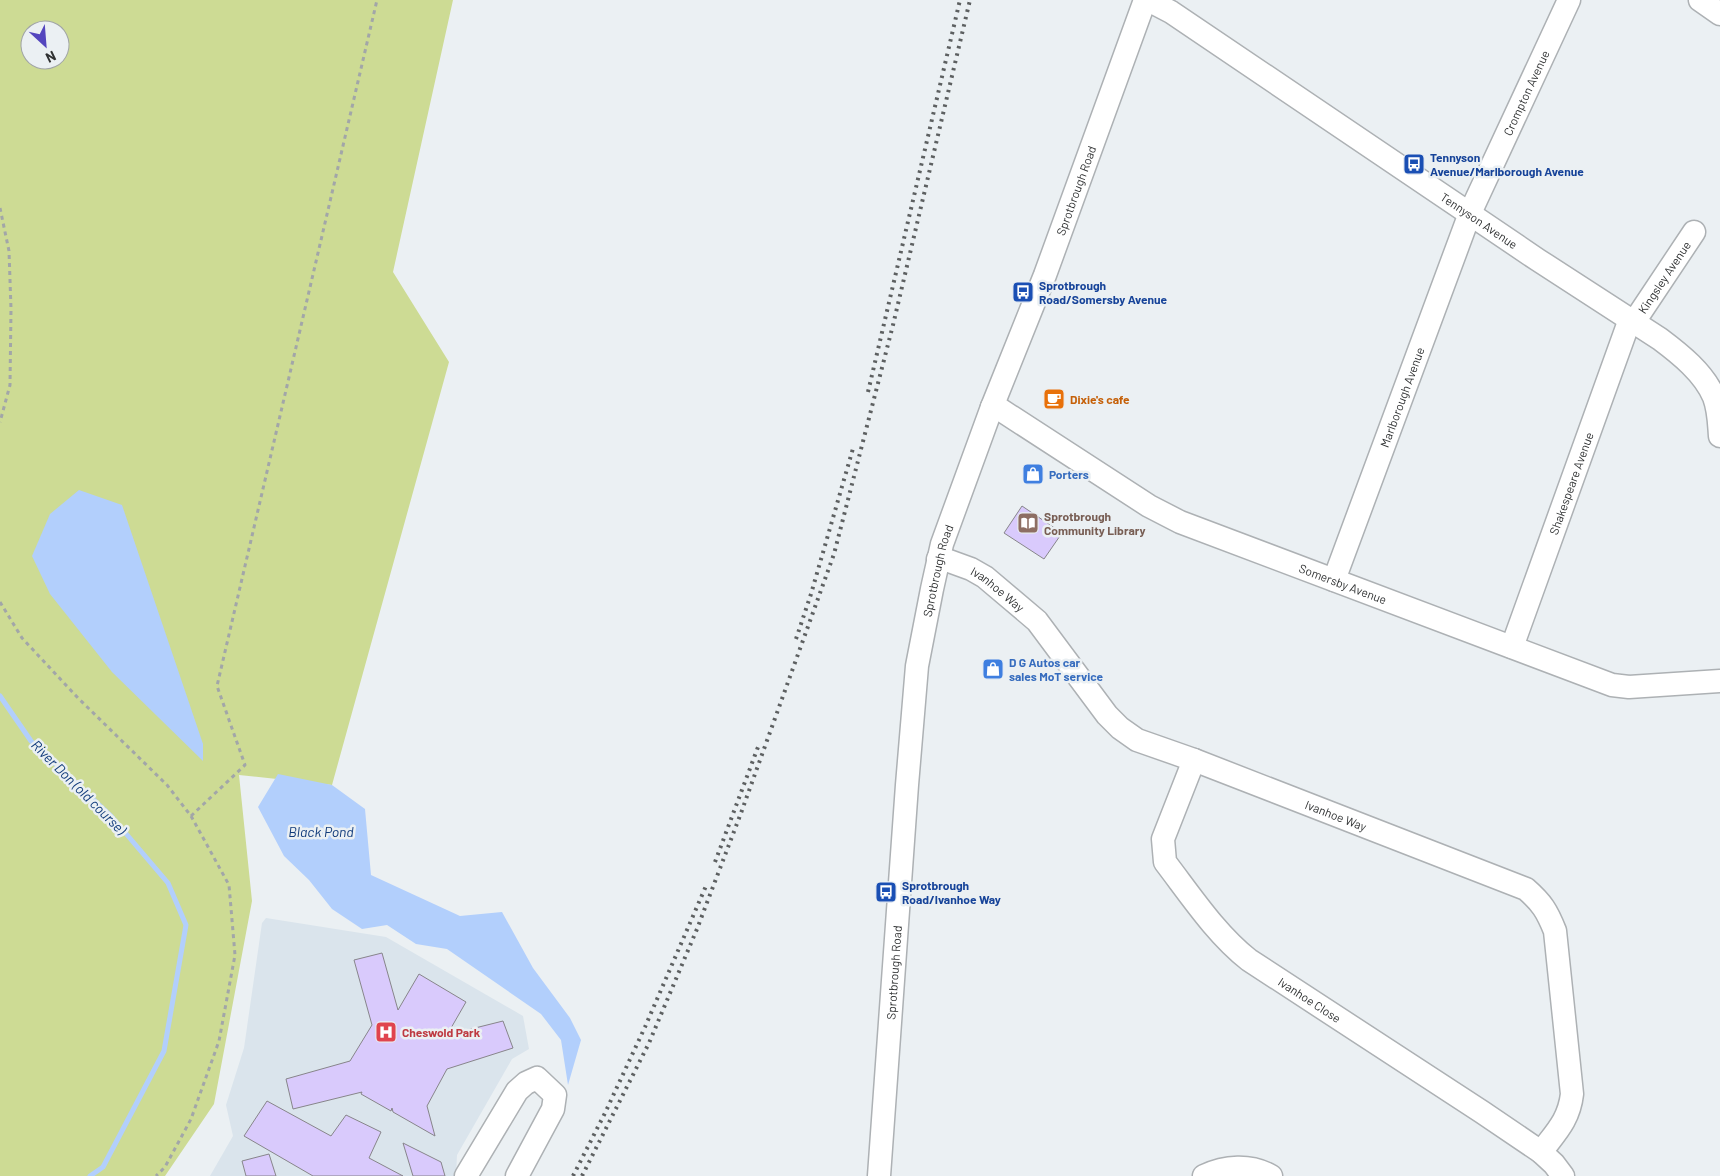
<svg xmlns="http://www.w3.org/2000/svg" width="1720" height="1176" viewBox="0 0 1720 1176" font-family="Barlow,sans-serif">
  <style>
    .built { fill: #dae4ec }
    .green { fill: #cddb94; fill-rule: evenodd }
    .water { fill: #b2cffc }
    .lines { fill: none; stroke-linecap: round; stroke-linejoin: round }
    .stream { stroke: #b2cffc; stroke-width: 5 }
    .building { fill: #d9cafc; stroke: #87858a }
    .minor-casing { stroke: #adb1b4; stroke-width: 25 }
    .path { stroke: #a2a6a8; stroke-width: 3; stroke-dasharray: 4 4; stroke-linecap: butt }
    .minor { stroke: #fff; stroke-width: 22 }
    .rail { stroke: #5d6061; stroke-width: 4; stroke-dasharray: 2.5 5; stroke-linecap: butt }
    .labels { text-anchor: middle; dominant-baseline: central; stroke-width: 5; stroke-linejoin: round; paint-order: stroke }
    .street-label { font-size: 12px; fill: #2f3132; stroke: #ebf0f3 }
    .transit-label { font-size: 12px; font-weight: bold; fill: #164399; stroke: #ebf0f3; text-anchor: start }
    .food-label { font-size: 12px; font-weight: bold; fill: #c56008; stroke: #ebf0f3; text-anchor: start }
    .shop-label { font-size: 12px; font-weight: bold; fill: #366cbe; stroke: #ebf0f3; text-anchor: start }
    .education-label { font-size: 12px; font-weight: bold; fill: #785e54; stroke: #ebf0f3; text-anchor: start }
    .health-label { font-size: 12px; font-weight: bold; fill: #be3a42; stroke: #ebf0f3; text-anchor: start }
    .water-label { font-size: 14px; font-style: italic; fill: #113b7b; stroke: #ebf0f3 }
  </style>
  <rect width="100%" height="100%" fill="#ebf0f3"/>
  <path class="built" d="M266,918L386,937L523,1016L529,1049L512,1059L457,1155L456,1176H210L233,1136L226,1105L244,1048L262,923Z"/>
  <path class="green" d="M0,0H453L393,272L449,362L332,785L239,775L252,901L214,1104L165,1176H0ZM30,30H60V60H30Z"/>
  <g class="water">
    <path d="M79,490L122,505L203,744V761L112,672L50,594L32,556L50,514Z"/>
    <path d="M278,774L332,785L365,809L371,875L460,916L502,912L533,968L570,1018L581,1040L568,1085L561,1040L541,1014L447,949L416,944L387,925L362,929L332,909L309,880L284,856L258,807Z"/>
  </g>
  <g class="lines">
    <path class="stream" d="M0,696L31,741L111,816L168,883L186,925L164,1051L103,1167L90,1176"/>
  </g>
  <g class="building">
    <path d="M1022,506L1062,533L1044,559L1004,533Z"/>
    <path d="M382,953L398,1010L419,974L466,1002L447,1035L503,1021L513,1048L447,1069L427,1106L435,1136L393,1112L392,1108L391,1111L361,1094L362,1092L293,1109L286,1079L350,1061L372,1025L354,960Z"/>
    <path d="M267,1101L331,1136L346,1115L381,1132L369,1158L403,1176H313L244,1136Z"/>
    <path d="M403,1143L441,1162L445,1176H413Z"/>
    <path d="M269,1154L276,1176H246L242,1161Z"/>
  </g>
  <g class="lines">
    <g class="minor-casing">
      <g id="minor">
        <path id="s1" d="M1148,0L1171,12L1538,260L1660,339C1680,354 1704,373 1714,397C1719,410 1719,423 1720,436"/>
        <path d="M1700,0L1720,14"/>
        <path id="s2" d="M1634,322L1694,232"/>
        <path id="s3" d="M992,407L1001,410L1149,506L1180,522L1612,685L1629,687L1720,681"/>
        <path id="s4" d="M938,559L949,561L971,569L985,577L1037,621L1107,715L1120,728L1137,740L1194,760L1526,889C1542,903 1547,911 1555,931L1572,1094C1569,1120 1556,1132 1541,1152"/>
        <path id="s5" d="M1334,580L1470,213L1569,0"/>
        <path id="s6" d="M1512,647L1630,319"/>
        <path id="s7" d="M1194,760L1163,839L1165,862C1191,896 1216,934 1249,960L1482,1112L1541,1152L1554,1164L1563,1176"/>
        <path d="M466,1176L517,1091L526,1083L537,1078L555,1095L553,1109L517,1176"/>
        <path id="s8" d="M879,1176L907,785L917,666L932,589L942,544L992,407L1045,275L1145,0"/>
        <path d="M1204,1176C1225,1166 1250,1164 1271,1176"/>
      </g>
    </g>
    <g class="path">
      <path d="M0,208L9,251L11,309L10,385L0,422"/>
      <path d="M0,602L22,638L78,698L167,785L191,816L229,885L235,955L219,1041L191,1119L165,1167L156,1176"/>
      <path d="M191,816L245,765L217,686L377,0"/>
    </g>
    <use href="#minor" class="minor"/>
    <g class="rail">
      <path d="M868,392L960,0"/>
      <path d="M796,639L811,594L854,445"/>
      <path d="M715,862L758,747"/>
      <path d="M573,1176L605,1113L645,1027L706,886"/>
      <path d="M582,1176L649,1043L697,929L741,813L834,554L893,325L970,0"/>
    </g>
  </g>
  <defs>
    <g id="bus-square" transform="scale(1.125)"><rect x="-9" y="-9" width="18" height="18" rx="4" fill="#1a4fb4" stroke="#ebf0f3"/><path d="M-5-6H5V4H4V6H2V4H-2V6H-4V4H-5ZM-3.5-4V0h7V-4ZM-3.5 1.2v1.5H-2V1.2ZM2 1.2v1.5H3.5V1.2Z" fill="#fff"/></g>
    <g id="cafe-square" transform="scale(1.125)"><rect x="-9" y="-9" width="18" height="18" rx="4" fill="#e8710a" stroke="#ebf0f3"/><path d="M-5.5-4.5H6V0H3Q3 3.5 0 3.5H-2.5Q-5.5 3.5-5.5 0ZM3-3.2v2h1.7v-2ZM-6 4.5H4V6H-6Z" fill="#fff"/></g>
    <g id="shop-square" transform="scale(1.125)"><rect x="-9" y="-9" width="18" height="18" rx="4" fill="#3f7fe0" stroke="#ebf0f3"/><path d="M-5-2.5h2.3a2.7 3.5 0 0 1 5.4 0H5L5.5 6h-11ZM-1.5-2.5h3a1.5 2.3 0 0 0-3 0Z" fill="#fff"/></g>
    <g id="library-square" transform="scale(1.125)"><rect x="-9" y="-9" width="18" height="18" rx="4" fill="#8d6e63" stroke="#ebf0f3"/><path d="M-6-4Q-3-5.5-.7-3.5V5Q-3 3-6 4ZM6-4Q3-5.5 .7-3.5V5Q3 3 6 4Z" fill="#fff"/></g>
    <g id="hospital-square" transform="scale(1.125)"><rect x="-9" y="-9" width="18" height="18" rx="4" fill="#e0444e" stroke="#ebf0f3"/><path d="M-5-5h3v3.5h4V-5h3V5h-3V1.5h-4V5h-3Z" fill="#fff"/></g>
  </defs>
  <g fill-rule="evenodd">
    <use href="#bus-square" x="1414" y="164"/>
    <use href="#bus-square" x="1023" y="292"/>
    <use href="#cafe-square" x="1054" y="399"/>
    <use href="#shop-square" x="1033" y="474"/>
    <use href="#library-square" x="1028" y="523"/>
    <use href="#shop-square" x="993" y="669"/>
    <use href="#bus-square" x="886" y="892"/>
    <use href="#hospital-square" x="386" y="1032"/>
  </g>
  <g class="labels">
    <g class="street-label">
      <text stroke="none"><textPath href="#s5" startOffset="524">Crompton Avenue</textPath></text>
      <text stroke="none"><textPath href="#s8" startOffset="1014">Sprotbrough Road</textPath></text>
      <text stroke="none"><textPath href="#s1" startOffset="398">Tennyson Avenue</textPath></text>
      <text stroke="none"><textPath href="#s2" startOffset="54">Kingsley Avenue</textPath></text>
      <text stroke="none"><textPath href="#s5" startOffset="195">Marlborough Avenue</textPath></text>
      <text stroke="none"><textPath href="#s6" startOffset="174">Shakespeare Avenue</textPath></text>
      <text stroke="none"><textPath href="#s8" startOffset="609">Sprotbrough Road</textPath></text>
      <text stroke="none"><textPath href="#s3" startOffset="395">Somersby Avenue</textPath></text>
      <text stroke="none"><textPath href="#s4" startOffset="68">Ivanhoe Way</textPath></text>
      <text stroke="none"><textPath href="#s4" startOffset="488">Ivanhoe Way</textPath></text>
      <text stroke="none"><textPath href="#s8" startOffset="204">Sprotbrough Road</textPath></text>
      <text stroke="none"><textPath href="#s7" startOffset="310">Ivanhoe Close</textPath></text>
    </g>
    <g class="transit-label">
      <text x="1430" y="157">Tennyson<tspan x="1430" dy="14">Avenue/Marlborough Avenue</tspan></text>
      <text x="1039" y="285">Sprotbrough<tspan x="1039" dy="14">Road/Somersby Avenue</tspan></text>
      <text x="902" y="885">Sprotbrough<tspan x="902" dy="14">Road/Ivanhoe Way</tspan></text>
    </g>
    <g class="food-label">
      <text x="1070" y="399">Dixie's cafe</text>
    </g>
    <g class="shop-label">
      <text x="1049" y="474">Porters</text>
      <text x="1009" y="662">D G Autos car<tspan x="1009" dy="14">sales MoT service</tspan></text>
    </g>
    <g class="education-label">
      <text x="1044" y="516">Sprotbrough<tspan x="1044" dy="14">Community Library</tspan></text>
    </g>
    <g class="health-label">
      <text x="402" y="1032">Cheswold Park</text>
    </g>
    <g class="water-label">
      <text transform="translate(79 787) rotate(45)">River Don (old course)</text>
      <text x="321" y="831">Black Pond</text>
    </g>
  </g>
  <g transform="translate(45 45) rotate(154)"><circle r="24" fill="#ebf0f3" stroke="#a0a4a6"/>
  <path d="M0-4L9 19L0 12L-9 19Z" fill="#5446be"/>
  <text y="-8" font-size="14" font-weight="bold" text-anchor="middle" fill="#2f3132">N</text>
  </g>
</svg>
